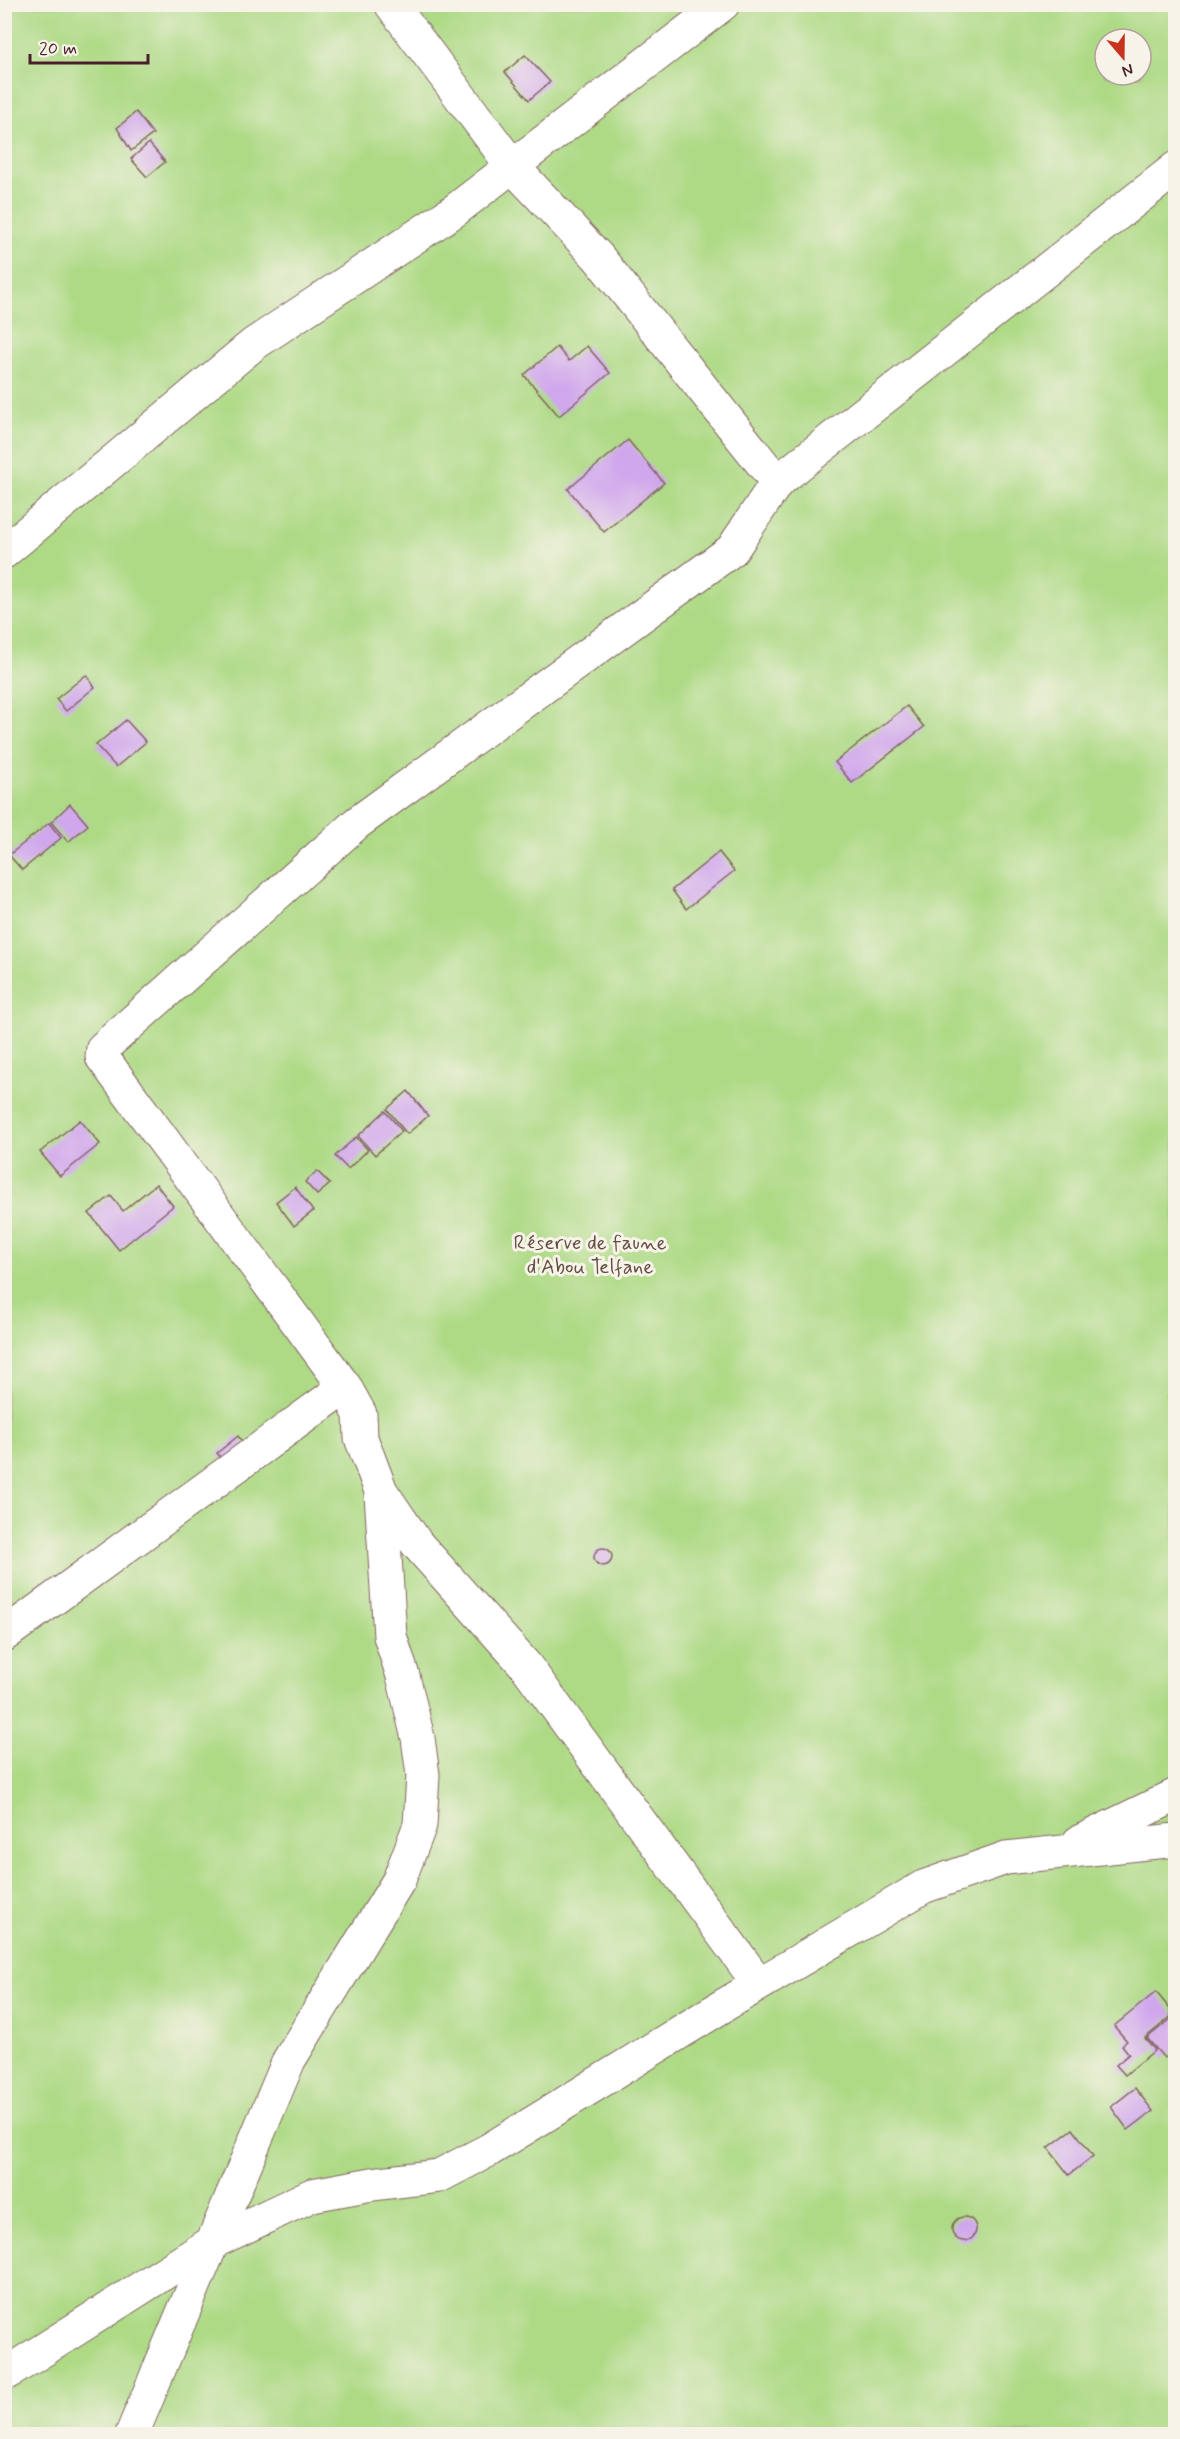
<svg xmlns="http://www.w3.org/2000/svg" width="1180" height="2439" viewBox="0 0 1180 2439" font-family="Mynerve,sans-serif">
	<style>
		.green { fill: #aeda86; stroke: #7c7c58; stroke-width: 1.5; fill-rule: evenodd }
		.building { fill: #d0a7ec }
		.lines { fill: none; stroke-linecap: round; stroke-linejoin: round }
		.minor-casing { stroke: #83635f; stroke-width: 35 }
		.minor { stroke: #fff; stroke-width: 33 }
		.labels { text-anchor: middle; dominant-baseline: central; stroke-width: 6; stroke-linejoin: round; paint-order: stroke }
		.park-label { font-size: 21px; fill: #634e42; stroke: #f7f3e8 }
	</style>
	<rect width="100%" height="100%" fill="#f7f3e8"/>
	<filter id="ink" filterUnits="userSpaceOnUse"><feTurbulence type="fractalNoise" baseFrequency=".0167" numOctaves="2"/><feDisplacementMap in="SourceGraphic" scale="12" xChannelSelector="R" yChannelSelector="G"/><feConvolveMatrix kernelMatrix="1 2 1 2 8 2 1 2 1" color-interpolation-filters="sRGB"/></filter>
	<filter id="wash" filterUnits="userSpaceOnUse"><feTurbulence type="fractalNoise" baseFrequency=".008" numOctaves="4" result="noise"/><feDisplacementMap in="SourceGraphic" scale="24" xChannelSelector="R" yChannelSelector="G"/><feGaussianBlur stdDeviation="1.35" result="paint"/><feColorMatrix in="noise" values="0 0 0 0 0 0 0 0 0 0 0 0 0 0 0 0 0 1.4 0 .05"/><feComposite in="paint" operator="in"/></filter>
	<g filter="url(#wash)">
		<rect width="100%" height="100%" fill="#ece0bf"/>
		<path class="green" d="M 5,5 L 1175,5 L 1175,2434 L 5,2434 ZM 1105,39 L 1141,39 L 1141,75 L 1105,75 Z"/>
		<g id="blocks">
			<g class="building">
				<path d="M 525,55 L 550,82 L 529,100 L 505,72 Z"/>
				<path d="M 136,112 L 153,134 L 131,151 L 117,128 Z"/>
				<path d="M 149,143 L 165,162 L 147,177 L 131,159 Z"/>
				<path d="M 587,346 L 610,373 L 559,416 L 524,375 L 557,347 L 569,361 Z"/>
				<path d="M 628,440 L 664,483 L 604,532 L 568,489 Z"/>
				<path d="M 86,675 L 95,687 L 66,711 L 56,699 Z"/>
				<path d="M 907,706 L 924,727 L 852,783 L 835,762 Z"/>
				<path d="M 126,720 L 146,742 L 116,767 L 96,745 Z"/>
				<path d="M 70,804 L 88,825 L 68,842 L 51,822 Z"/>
				<path d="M 49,823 L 61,838 L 22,870 L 9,855 Z"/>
				<path d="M 719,852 L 734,871 L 686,909 L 672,890 Z"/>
				<path d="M 408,1091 L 428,1116 L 407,1134 L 387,1109 Z"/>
				<path d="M 385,1111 L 402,1131 L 375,1155 L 358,1136 Z"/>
				<path d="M 80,1120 L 100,1144 L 60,1176 L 40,1152 Z"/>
				<path d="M 356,1137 L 368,1150 L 348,1169 L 335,1156 Z"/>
				<path d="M 317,1171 L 330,1184 L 317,1195 L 305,1182 Z"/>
				<path d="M 156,1184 L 173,1206 L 119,1250 L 89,1213 L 111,1196 L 123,1211 Z"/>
				<path d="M 295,1187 L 313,1211 L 294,1226 L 276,1202 Z"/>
				<path d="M 1176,1392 L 1176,1409 L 1168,1398 Z"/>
				<path d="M 238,1436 L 250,1452 L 229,1468 L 217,1453 Z"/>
				<circle cx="603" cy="1557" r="9"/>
				<path d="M 1156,1992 L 1174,2014 L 1145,2038 L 1155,2050 L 1125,2075 L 1116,2065 L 1129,2054 L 1122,2045 L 1127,2041 L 1114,2026 Z"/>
				<path d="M 1176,2015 L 1176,2048 L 1164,2058 L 1147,2038 Z"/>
				<path d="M 1135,2088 L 1153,2111 L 1128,2130 L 1111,2107 Z"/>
				<path d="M 1073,2129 L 1093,2156 L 1069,2175 L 1048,2148 Z"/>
				<circle cx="964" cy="2229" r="12"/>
			</g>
		</g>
	</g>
	<g filter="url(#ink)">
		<use href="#blocks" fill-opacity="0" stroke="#83635f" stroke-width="1.5"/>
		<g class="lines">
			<g class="minor-casing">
				<g id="minor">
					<path d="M 391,4 L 513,167 L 598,257 L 777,482 L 732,550 L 357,823 L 103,1048 L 102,1057 L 345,1387 L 360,1414 L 361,1438 L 381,1491 L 417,1544 L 526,1666 L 759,1984"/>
					<path d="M 777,482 L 1176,168"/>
					<path d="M 4,552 L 254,344 L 454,211 L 723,4"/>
					<path d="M 4,1635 L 345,1387"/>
					<path d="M 1079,1842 L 1176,1795"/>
					<path d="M 4,2375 L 213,2242 L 312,2195 L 372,2184 L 439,2176 L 489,2150 L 721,2007 L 923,1887 L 1006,1858 L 1176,1840"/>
					<path d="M 132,2434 L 289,2060 L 399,1880 L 420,1825 L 423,1775 L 418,1738 L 403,1676 L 390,1636 L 381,1493"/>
				</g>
			</g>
			<use href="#minor" class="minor"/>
		</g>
	</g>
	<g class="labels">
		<g class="park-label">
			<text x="590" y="1243">Réserve de faune<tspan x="590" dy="24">d'Abou Telfane</tspan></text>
		</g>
	</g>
	<rect width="1180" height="2439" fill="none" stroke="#f7f3e8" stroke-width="24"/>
	<g transform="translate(1123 57) rotate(160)"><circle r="28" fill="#f7f3e8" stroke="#b29e9c" stroke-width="1.5"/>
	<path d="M0-4.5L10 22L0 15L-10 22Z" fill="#c8321e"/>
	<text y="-9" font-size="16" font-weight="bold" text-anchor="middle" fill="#4a1f2b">N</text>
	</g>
	<path d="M30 54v9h118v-9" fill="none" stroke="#4a1f2b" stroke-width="3"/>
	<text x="39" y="54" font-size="18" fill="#4a1f2b" stroke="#f7f3e8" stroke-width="4.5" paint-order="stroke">20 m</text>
</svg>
